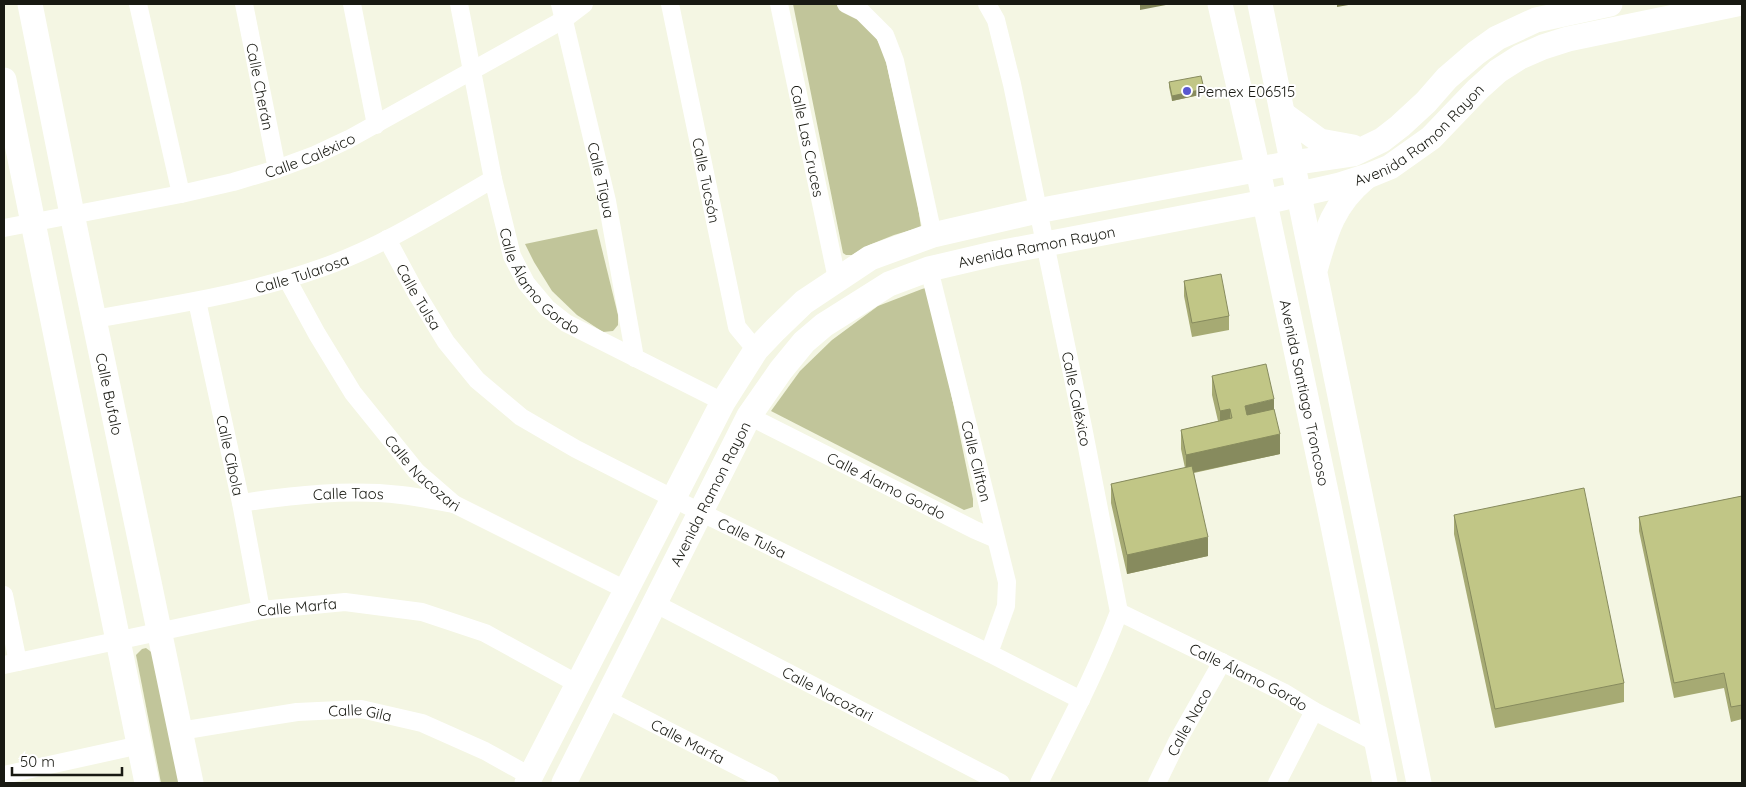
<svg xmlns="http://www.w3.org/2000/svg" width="1746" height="787" viewBox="0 0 1746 787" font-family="Quicksand,sans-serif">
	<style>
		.green { fill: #c1c59a }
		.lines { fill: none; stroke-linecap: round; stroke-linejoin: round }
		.minor { stroke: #fff; stroke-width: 18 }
		.secondary { stroke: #fff; stroke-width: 25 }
		.wall { fill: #a6aa73 }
		.shaded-wall { fill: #878b5e }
		.building { fill: #c1c686; stroke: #878b5e }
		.poi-dot { fill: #5958d0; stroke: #fff; stroke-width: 2 }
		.labels { text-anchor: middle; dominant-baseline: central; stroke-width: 4; stroke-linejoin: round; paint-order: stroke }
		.street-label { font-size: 15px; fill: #181912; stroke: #fff }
		.poi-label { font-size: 15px; fill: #181912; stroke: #fff; text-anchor: start }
	</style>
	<rect width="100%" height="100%" fill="#f4f6e3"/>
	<g class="green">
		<path d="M 793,4 L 836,4 L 856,17 L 873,32 L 884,53 L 916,194 L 921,227 L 894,235 L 869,245 L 852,255 L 846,255 L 843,253 Z"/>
		<path d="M 597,229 L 618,315 L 618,325 L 613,331 L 603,332 L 577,315 L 552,291 L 534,262 L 525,244 Z"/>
		<path d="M 929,287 L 973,499 L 973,507 L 964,510 L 771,411 L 800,371 L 832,340 L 878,306 L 922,289 Z"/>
		<path d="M 146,648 L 154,654 L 181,783 L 161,783 L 136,655 L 142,649 Z"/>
	</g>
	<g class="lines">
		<g class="minor">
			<path d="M 138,4 L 181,194"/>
			<path id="s1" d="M 244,4 L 277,169"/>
			<path d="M 352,4 L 376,125"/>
			<path id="s2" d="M 459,4 L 493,179 L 512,256 L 526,283 L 547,308 L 566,323 L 723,402"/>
			<path id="s3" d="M 560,4 L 607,201 L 635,358"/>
			<path id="s4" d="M 670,4 L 737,327 L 756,350"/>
			<path id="s5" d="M 779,4 L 837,279"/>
			<path d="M 846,4 L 862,12 L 885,35 L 895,61 L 933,235"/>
			<path id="s6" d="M 987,4 L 996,20 L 1012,84 L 1083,427 L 1119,612 C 1097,671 1067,727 1039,783"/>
			<path id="s7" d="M 4,228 L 181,194 L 233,182 L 277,169 L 315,155 L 349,139 L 563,20 L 584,4"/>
			<path id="s8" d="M 387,239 L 415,291 L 446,342 L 477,380 L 521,417 L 576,449 L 700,512 L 989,653 L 1081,700"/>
			<path id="s9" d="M 929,269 L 1007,582 L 1006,606 L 989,653"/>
			<path id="s10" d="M 287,279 L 317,334 L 353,393 L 416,471 L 454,504 L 626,590"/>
			<path id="s11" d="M 197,301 L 241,503 L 261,610"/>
			<path id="s12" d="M 95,319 C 171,305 248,294 321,268 C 382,247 438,211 493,179"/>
			<path id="s13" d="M 749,416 L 975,530 L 996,539"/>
			<path id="s14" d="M 241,503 C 293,495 348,489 401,495 C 419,497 436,501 454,504"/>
			<path d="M 4,595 L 18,662"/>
			<path id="s15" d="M 654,603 L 1001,783"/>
			<path id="s16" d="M 1119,612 L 1283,692 L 1314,711 L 1377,743"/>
			<path id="s17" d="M 4,665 L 261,610 L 345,602 L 422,612 L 485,633 L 578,684"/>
			<path id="s18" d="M 606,699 L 770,783"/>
			<path id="s19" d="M 180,731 L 297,712 L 361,709 L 422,723 L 485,751 L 530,776"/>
			<path d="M 4,775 L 140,745"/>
			<path id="s20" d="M 1157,783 L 1177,742 L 1222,662"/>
			<path d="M 1277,783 L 1314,711"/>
		</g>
		<g class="secondary">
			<path id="s21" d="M 30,4 L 72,214 L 191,783"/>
			<path id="s22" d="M 1220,4 L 1258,170 L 1329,506 L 1385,783"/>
			<path d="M 1260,4 L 1419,783"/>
			<path d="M 4,80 L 147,783"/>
			<path d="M 1283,114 L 1320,141 L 1353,147"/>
			<path d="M 1316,267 C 1326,231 1334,204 1364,179"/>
			<path d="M 527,783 L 723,402 L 756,350 L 775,330 L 804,302 L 870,258 L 933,235 L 1037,211 L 1292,163 L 1353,154 L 1382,140 L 1400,126 L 1426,102 L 1447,78 L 1476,53 L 1497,38 L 1536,20 L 1610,4"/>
			<path id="s23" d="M 564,783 L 749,416 L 781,370 L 804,342 L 824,325 L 889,284 L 929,269 L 993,254 L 1265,202 L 1340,185 L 1368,176 L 1390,167 L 1431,138 L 1478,89 L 1498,71 L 1520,57 L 1543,47 L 1568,39 L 1737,4"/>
		</g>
	</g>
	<g class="wall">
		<path d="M 1169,82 L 1204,94 L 1172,101 L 1169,87 Z"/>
		<path d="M 1184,281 L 1229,316 L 1229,330 L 1192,337 L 1184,296 Z"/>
		<path d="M 1212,376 L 1274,410 L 1280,454 L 1194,473 L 1208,556 L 1127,574 L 1111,503 L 1111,484 L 1185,468 L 1181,449 L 1181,430 L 1218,421 L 1212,395 Z"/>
		<path d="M 1742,496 L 1742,719 L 1731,722 L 1724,688 L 1674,698 L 1639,531 L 1639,517 Z"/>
		<path d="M 1454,515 L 1624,683 L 1624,702 L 1495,728 L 1454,534 Z"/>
	</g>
	<g class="shaded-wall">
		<path d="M 1147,4 L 1171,4 L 1140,10 L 1140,5 Z"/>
		<path d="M 1337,4 L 1354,4 L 1337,7 Z"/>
		<path d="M 1204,89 L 1204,94 L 1172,101 L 1172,96 Z"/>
		<path d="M 1274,399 L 1274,419 L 1245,425 L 1245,406 Z"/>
		<path d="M 1230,409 L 1230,428 L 1220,431 L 1220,411 Z"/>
		<path d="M 1280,434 L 1280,454 L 1186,474 L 1186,455 Z"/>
		<path d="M 1208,537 L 1208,556 L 1127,574 L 1127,555 Z"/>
	</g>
	<g class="building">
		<path d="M 1201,76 L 1204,89 L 1172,96 L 1169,82 Z"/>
		<path d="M 1221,274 L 1229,316 L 1192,323 L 1184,281 Z"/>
		<path d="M 1266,364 L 1274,399 L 1245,406 L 1247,415 L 1274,409 L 1280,434 L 1186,455 L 1181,430 L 1232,418 L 1230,409 L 1220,411 L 1212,376 Z"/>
		<path d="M 1192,466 L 1208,537 L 1127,555 L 1111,484 Z"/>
		<path d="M 1584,488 L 1624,683 L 1495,709 L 1454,515 Z"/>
		<path d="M 1742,496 L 1742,705 L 1731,707 L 1724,673 L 1674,683 L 1639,517 Z"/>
	</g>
	<circle class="poi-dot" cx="1187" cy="91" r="5"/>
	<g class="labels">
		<g class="street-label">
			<text stroke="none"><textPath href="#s1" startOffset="84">Calle Cherán</textPath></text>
			<text stroke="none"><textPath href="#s23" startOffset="1164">Avenida Ramon Rayon</textPath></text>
			<text stroke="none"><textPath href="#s5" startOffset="140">Calle Las Cruces</textPath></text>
			<text stroke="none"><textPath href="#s7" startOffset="315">Calle Caléxico</textPath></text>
			<text stroke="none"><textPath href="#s3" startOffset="181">Calle Tigua</textPath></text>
			<text stroke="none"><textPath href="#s4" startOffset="180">Calle Tucsón</textPath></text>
			<text stroke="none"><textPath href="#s23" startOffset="759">Avenida Ramon Rayon</textPath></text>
			<text stroke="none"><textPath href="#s12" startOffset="212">Calle Tularosa</textPath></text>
			<text stroke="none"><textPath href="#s2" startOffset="294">Calle Álamo Gordo</textPath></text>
			<text stroke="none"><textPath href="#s8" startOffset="66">Calle Tulsa</textPath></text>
			<text stroke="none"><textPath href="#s21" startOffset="398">Calle Bufalo</textPath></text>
			<text stroke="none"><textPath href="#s22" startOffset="398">Avenida Santiago Troncoso</textPath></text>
			<text stroke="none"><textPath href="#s6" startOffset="406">Calle Caléxico</textPath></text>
			<text stroke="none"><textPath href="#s11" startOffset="158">Calle Cíbola</textPath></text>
			<text stroke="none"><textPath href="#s9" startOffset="198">Calle Clifton</textPath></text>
			<text stroke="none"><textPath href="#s10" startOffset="238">Calle Nacozari</textPath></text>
			<text stroke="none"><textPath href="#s13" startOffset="154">Calle Álamo Gordo</textPath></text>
			<text stroke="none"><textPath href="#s14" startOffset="108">Calle Taos</textPath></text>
			<text stroke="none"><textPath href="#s23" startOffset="324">Avenida Ramon Rayon</textPath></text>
			<text stroke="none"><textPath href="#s8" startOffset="486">Calle Tulsa</textPath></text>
			<text stroke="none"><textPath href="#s17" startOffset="299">Calle Marfa</textPath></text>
			<text stroke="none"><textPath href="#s16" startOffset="145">Calle Álamo Gordo</textPath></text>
			<text stroke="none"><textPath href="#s15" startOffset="196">Calle Nacozari</textPath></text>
			<text stroke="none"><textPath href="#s19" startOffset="182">Calle Gila</textPath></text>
			<text stroke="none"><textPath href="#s20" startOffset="69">Calle Naco</textPath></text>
			<text stroke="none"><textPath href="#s18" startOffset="92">Calle Marfa</textPath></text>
		</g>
		<g class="poi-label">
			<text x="1197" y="91">Pemex E06515</text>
		</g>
	</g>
	<rect width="1746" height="787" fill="none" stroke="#181912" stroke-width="10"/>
	<path d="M12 767v8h110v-8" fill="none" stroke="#181912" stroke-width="2.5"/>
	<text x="20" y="767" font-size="15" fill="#181912" stroke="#ffffff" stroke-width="4" paint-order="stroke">50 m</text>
</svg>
